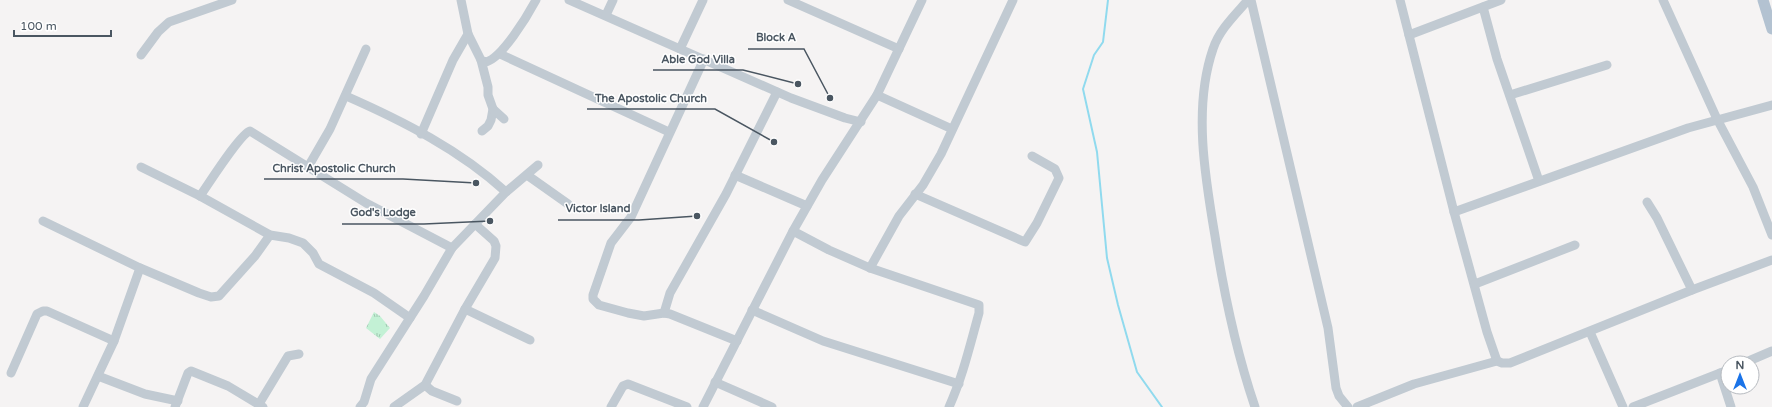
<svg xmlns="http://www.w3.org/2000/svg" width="1772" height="407" viewBox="0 0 1772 407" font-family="'Varela Round',sans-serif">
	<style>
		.grass { fill: url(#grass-tufts) }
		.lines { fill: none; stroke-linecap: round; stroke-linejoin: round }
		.stream { stroke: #90daee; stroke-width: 2 }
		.minor { stroke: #c1cad2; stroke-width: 9 }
		.major { stroke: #b3c2d1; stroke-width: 11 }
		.leader { fill: none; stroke: #4a5661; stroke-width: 1.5 }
		.callout-dot { fill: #4a5661; stroke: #fff; stroke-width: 1.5 }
		.callout-label { font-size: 11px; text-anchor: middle; font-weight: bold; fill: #4a5661; stroke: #fff; stroke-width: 3; stroke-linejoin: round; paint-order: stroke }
	</style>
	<defs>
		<pattern id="grass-tufts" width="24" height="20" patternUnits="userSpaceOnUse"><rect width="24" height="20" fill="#c3f1d5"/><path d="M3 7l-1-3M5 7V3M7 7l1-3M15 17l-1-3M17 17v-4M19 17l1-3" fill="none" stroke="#a0c6b0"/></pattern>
	</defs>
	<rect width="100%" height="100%" fill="#f5f3f3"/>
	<path class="grass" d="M 374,312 L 380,316 L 390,328 L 380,339 L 366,328 Z"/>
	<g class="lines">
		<path class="stream" d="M 1108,0 L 1103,42 L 1094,55 L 1083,89 L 1097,152 L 1107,258 L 1118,305 L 1137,372 L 1162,407"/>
		<g class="minor">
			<path d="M 569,0 L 791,98 L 845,118 L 861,122"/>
			<path d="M 788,0 L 899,49"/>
			<path d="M 1248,0 C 1235,15 1219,30 1213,49 C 1193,107 1205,177 1215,236 C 1224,294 1236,351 1255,407"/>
			<path d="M 1251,0 L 1328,328 L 1336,388 L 1339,396 L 1348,407"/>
			<path d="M 1400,0 L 1454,212 L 1487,332 L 1497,361"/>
			<path d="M 1663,0 L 1717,119 L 1753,187 L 1772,235"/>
			<path d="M 1483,7 L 1497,59 L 1539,181"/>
			<path d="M 606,15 L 613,0"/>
			<path d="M 468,34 L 481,60 L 485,62 C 501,60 528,15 536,0"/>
			<path d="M 1409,35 L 1501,0"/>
			<path d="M 680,49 L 703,0"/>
			<path d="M 500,54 L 669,132"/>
			<path d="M 141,55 L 158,32 L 169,22 L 232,0"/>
			<path d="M 704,59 L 631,217 L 611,243 L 593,295 L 593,299 L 599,305 L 628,313 L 644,316 L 664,313 L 670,314 L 737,341"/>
			<path d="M 481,60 L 488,87 L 488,95 L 493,109 L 491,120 L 488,126 L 482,131"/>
			<path d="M 877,95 L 952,129"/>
			<path d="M 1510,95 L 1607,65"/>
			<path d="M 346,96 C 403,121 460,150 506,192"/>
			<path d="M 493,109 L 504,119"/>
			<path d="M 421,134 L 453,60 L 468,34 L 461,0"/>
			<path d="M 141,167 L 200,196 L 270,235 L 289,238 L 303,243 L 313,253 L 319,264 L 374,293 L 410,318"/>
			<path d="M 308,167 L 330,129 L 366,49"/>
			<path d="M 527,175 L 568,204"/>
			<path d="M 735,175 L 807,206"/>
			<path d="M 915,194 L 1025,242 L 1037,223 L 1059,178 L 1055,169 L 1032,156"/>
			<path d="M 200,196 C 208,185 240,134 250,131 L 366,203 L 452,248"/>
			<path d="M 1647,202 L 1657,218 L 1692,290"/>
			<path d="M 1454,212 L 1688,128 L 1772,105"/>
			<path d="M 43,221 L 140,268 L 199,293 L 211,297 L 219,296 L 255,256 L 270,235"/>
			<path d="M 793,231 L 829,250 L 870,268 L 979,305 L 979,313 C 970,345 963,376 949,407"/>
			<path d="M 870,268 L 899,216 L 923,185 L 941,154 L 1013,0"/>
			<path d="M 1475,284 L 1575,245"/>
			<path d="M 465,309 L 530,340"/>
			<path d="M 752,310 L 823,341 L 959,384"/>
			<path d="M 664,313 L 670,293 L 726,194 L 777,92"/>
			<path d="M 1590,332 L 1623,407"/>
			<path d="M 1744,363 L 1772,351"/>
			<path d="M 11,373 L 37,314 L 43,311 L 47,311 L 114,341"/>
			<path d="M 1720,373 L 1731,407"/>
			<path d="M 98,376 L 145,394 L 178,401"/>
			<path d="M 715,382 L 772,407"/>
			<path d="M 425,385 L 432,391 L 457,401"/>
			<path d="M 259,404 L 288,356 L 299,354"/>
			<path d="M 83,407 L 114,341 L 140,268"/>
			<path d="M 175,407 L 188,373 L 191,371 L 228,386 L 263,407"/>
			<path d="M 360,407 L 364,402 L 371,379 L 424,296 L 452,248 L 506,192 L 538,165"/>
			<path d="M 394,407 L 425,385 L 465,309 L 495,258 L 496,246 L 494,241 L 475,224"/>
			<path d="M 611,407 L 623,386 L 628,384 L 687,407"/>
			<path d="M 703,407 L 793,231 L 822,180 L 877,95 L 922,0"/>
			<path d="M 1357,407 L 1414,384 L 1497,361 L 1502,363 L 1510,363 L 1692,290 L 1772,260"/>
			<path d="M 1633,407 L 1728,370"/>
		</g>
		<path class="major" d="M 1763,0 L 1772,29"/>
	</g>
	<path class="leader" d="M830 98L804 49H748M798 84L743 70H653M774 142L715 109H587M476 183L403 179H264M697 216L639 220H558M490 221L424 224H342"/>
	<g class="callout-dot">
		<circle cx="830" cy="98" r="4"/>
		<circle cx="798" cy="84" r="4"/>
		<circle cx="774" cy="142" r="4"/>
		<circle cx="476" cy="183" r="4"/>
		<circle cx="697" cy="216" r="4"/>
		<circle cx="490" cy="221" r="4"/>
	</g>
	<g class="callout-label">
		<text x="776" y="41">Block A</text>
		<text x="698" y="63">Able God Villa</text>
		<text x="651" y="102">The Apostolic Church</text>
		<text x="334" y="172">Christ Apostolic Church</text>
		<text x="598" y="212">Victor Island</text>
		<text x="383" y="216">God's Lodge</text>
	</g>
	<g transform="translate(1740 375)"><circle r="19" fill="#ffffff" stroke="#b7bbc0"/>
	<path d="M0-3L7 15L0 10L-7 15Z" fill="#1a73e8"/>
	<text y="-6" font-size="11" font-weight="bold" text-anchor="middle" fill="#4a5661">N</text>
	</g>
	<path d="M14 30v6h97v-6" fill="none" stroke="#4a5661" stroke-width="2"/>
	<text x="20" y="30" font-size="12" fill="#4a5661" stroke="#ffffff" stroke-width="3" paint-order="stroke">100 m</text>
</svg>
